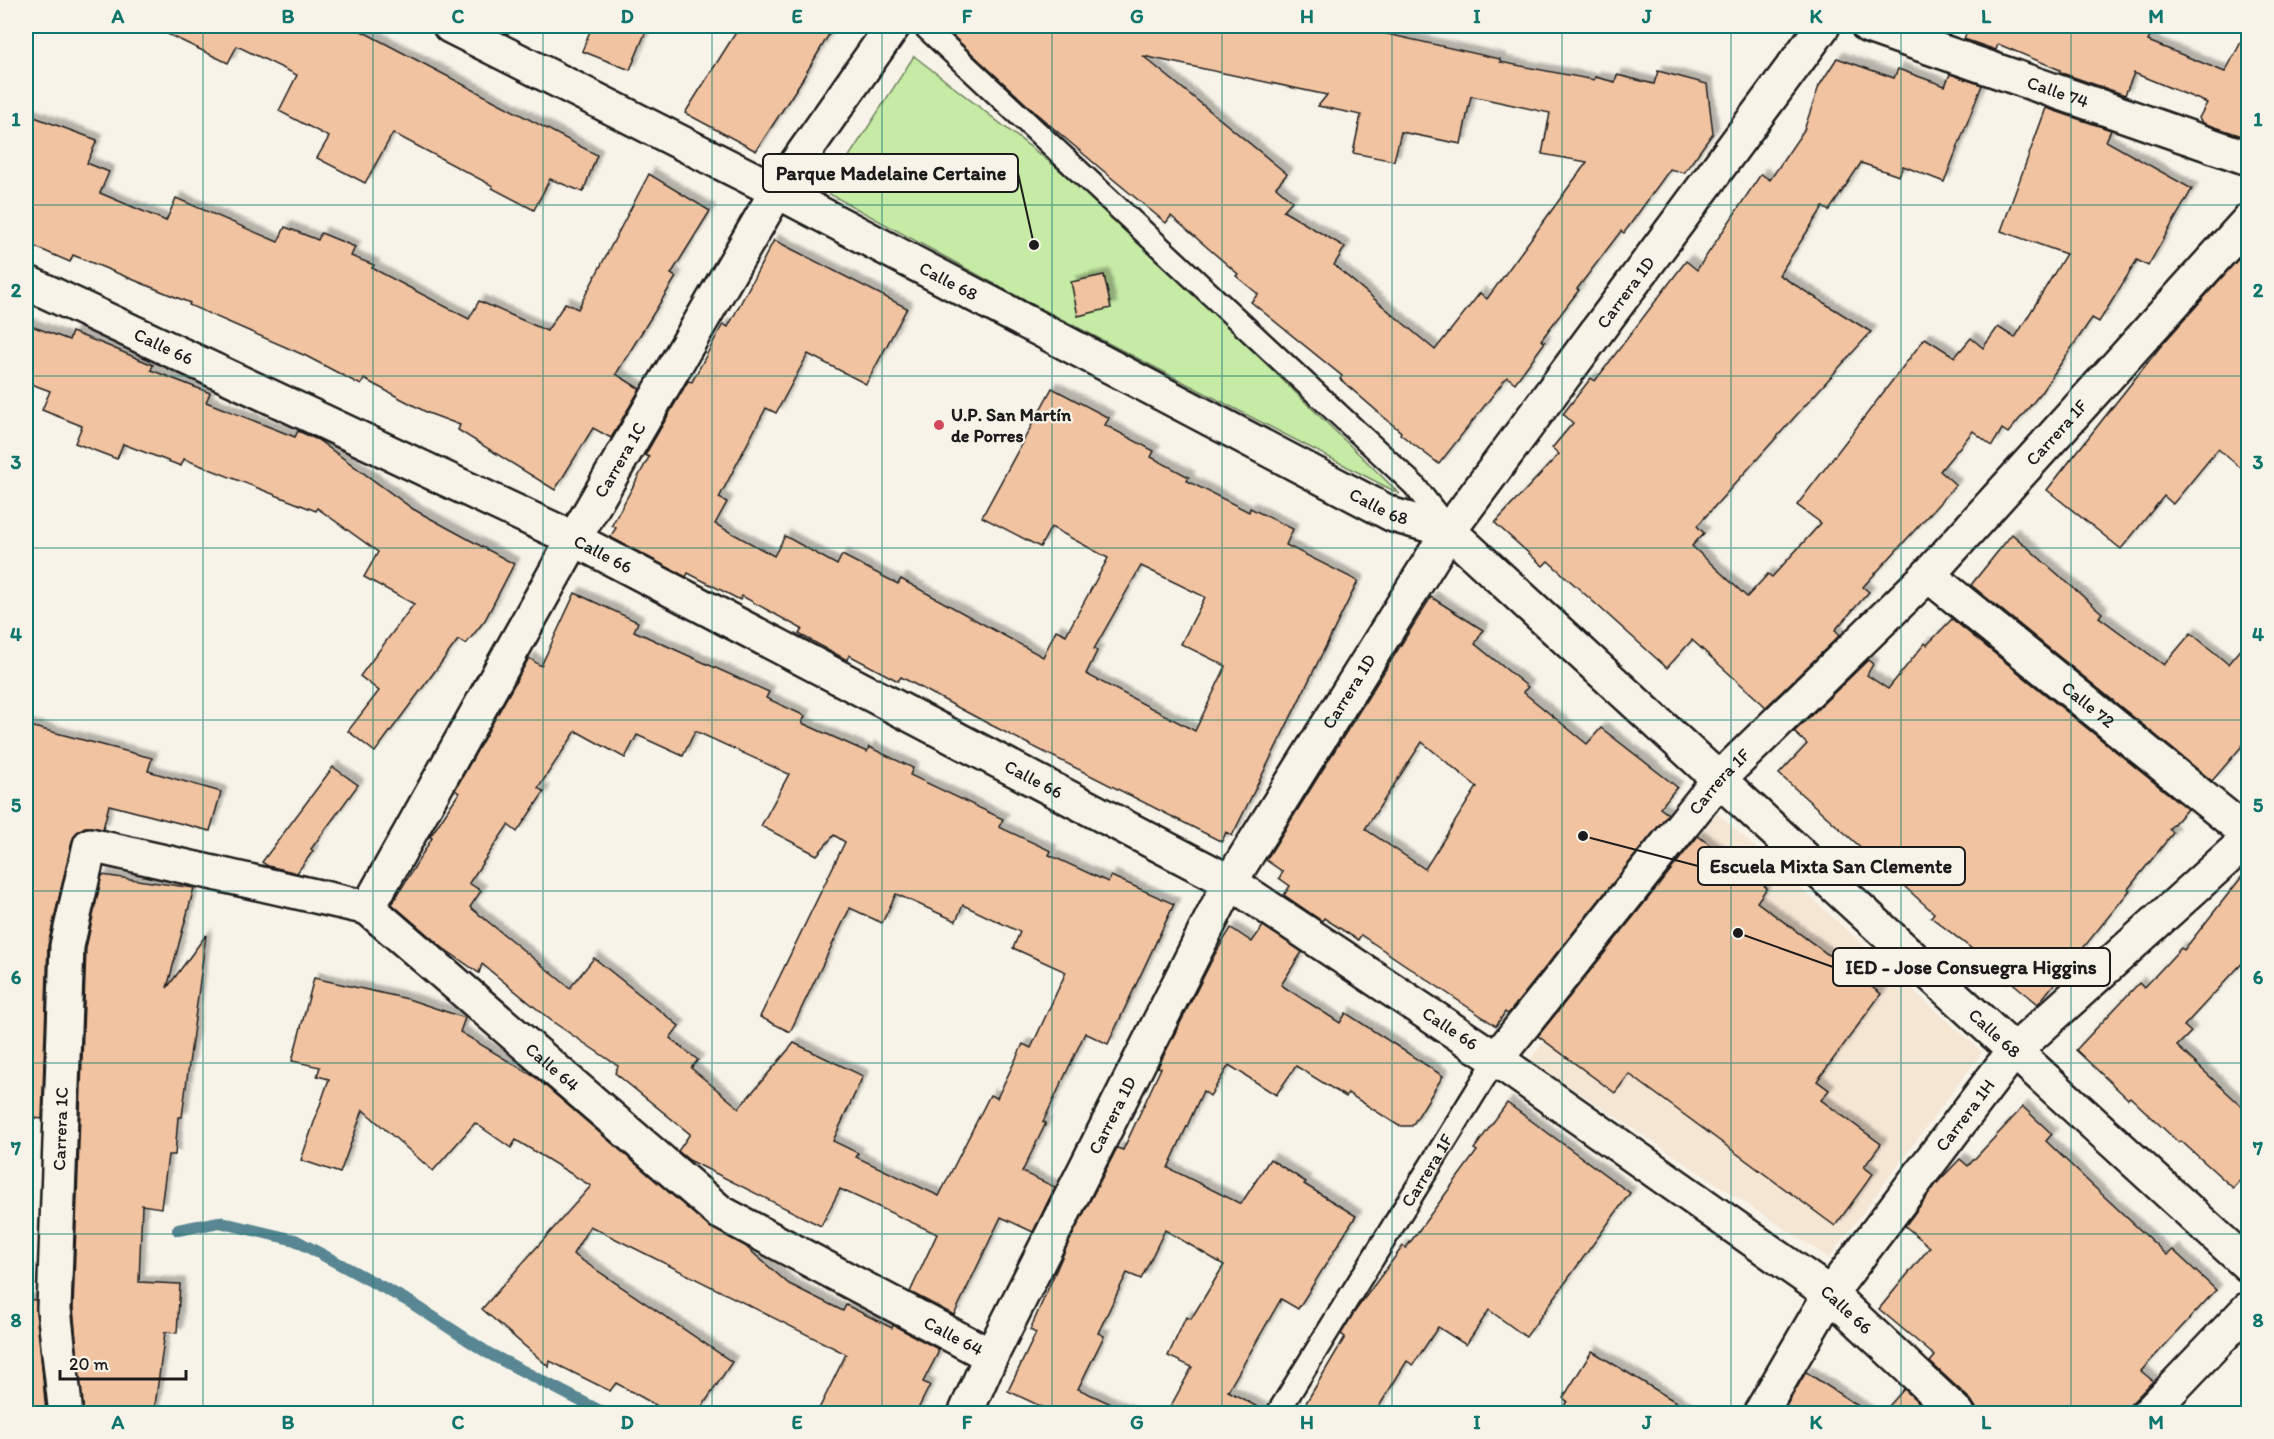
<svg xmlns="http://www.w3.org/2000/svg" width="2274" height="1439" viewBox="0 0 2274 1439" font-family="Itim,sans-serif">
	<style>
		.built { fill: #f5e5d3 }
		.green { fill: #c6eba5; stroke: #718460; stroke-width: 1.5 }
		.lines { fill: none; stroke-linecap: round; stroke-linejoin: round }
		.stream { stroke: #598692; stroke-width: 12 }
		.building { fill: #f1c3a1; stroke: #1c1c1c; stroke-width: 1.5; fill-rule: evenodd; filter: url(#shadow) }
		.lane-casing { stroke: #1c1c1c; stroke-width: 26 }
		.street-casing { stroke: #1c1c1c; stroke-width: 38 }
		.secondary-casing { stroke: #1c1c1c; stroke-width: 38 }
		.lane { stroke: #f7f3e8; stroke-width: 21 }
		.street { stroke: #f7f3e8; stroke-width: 33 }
		.secondary { stroke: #f7f3e8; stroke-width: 33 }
		.grid { fill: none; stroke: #0f766e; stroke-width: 1.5; stroke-opacity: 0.55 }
		.poi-dot { fill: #d1495b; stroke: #f7f3e8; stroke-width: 2 }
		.labels { text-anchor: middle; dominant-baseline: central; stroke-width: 4.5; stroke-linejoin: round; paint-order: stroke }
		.street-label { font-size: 18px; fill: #1c1c1c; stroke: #f7f3e8 }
		.poi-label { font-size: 18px; font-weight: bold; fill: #1c1c1c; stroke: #f7f3e8; text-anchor: start }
		.leader { fill: none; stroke: #1c1c1c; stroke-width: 2 }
		.callout-dot { fill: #1c1c1c; stroke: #f7f3e8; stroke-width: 2 }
		.callout { fill: #f7f3e8; stroke: #1c1c1c; stroke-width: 2 }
		.callout-label { font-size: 20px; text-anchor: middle; font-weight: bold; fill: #1c1c1c }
		.neatline { fill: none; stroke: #0f766e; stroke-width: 2 }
		.grid-label { font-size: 20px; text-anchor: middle; font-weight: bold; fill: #0f766e }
	</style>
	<defs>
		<filter id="shadow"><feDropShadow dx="5.5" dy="-5.5" stdDeviation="1.5" flood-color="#0004"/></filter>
	</defs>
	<rect width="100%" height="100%" fill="#f7f3e8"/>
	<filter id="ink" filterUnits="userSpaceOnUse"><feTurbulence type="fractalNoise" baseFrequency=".0167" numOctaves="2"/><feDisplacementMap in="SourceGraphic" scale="12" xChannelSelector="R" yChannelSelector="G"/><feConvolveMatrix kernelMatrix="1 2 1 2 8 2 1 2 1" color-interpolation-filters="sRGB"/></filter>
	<g filter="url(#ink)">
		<path class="built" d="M 1717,813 L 1982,1052 L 1829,1258 L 1530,1060 Z"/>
		<path class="green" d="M 914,56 L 1092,195 L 1400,494 L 1015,295 L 826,192 Z"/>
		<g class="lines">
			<path class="stream" d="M 178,1230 L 219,1222 L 295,1240 L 410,1302 L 488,1353 L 606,1414"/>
		</g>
		<g class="building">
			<path d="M 151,26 L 352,26 L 597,155 L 583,192 L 550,179 L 534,210 L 492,188 L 493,186 L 393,133 L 365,183 L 317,158 L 329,137 L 279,111 L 297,75 L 237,46 L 228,63 Z"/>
			<path d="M 592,26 L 648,26 L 630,70 L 582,51 Z"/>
			<path d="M 740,26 L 834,26 L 802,80 L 756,151 L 685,113 Z"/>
			<path d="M 942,26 L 1370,26 L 1369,30 L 1500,59 L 1500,62 L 1594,80 L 1595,77 L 1615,82 L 1617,75 L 1654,84 L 1658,71 L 1707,84 L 1713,133 L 1684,173 L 1670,169 L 1624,233 L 1621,231 L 1577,289 L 1579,290 L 1541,340 L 1545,342 L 1515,383 L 1507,377 L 1439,464 L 1400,434 L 1401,432 L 1340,379 L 1342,376 L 1251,302 L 1258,294 L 1236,276 L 1238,274 L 1171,216 L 1166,223 L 1114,180 L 1038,115 ZM 1143,56 L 1327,95 L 1318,106 L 1361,115 L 1353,153 L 1394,161 L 1401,132 L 1461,144 L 1471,96 L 1550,113 L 1542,154 L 1587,162 L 1487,299 L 1480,293 L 1435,350 L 1334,265 L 1345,247 L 1283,211 L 1292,201 L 1276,187 L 1287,174 Z"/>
			<path d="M 1955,26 L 2154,26 L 2148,41 L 2225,72 L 2248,29 L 2248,138 L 2203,123 L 2199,118 L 2207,103 L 2134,73 L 2125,95 L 2059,72 L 2060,70 L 1998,44 L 1996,50 L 1964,39 L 1967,31 Z"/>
			<path d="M 1837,58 L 1894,78 L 1898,69 L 1945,86 L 1950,74 L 1982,85 L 1944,182 L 1903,166 L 1899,176 L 1861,163 L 1829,211 L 1823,207 L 1779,275 L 1871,332 L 1697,526 L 1704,533 L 1692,546 L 1747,597 L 1768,574 L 1772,577 L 1821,523 L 1797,505 L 1925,338 L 1955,357 L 1971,338 L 1983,348 L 1998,327 L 2015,338 L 2066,254 L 2001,231 L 2046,108 L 2111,130 L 2106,141 L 2192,189 L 2148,266 L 2137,260 L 2099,322 L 2092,318 L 2040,394 L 2008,433 L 2002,429 L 1992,446 L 1973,431 L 1940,471 L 1956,485 L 1863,587 L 1869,592 L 1835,630 L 1840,635 L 1766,707 L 1692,640 L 1667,668 L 1548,561 L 1543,566 L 1495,523 L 1559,454 L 1552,448 L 1573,423 L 1563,414 L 1591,378 L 1595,381 L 1686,261 L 1697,270 L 1761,174 L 1770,180 L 1804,130 L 1819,86 Z"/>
			<path d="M 26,114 L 97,140 L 87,163 L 109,172 L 100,193 L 166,221 L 176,198 L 278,242 L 285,227 L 318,240 L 321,233 L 355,247 L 351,256 L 374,265 L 372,268 L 469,319 L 479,301 L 547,331 L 565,303 L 578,309 L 649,174 L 710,211 L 671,274 L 676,277 L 616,374 L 640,389 L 611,438 L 593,428 L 555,490 L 458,430 L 460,425 L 428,413 L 364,379 L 361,385 L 306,356 L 189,305 L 190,303 L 73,255 L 70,262 L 26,243 Z"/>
			<path d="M 774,240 L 907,308 L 866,384 L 808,354 L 776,413 L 766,408 L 719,498 L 727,502 L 715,524 L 774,556 L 785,536 L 837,565 L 842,555 L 898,584 L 901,579 L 1043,657 L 1056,630 L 1066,635 L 1108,558 L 1051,527 L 1040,547 L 982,517 L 1052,388 L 1109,418 L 1105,425 L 1154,451 L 1151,457 L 1189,477 L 1187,481 L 1249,512 L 1250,508 L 1293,529 L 1286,545 L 1358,581 L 1232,836 L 1226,832 L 1222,842 L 987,723 L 901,677 L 898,681 L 849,655 L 847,660 L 799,634 L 802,629 L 742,596 L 740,600 L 688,573 L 686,577 L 610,537 L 616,528 L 612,525 L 649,457 L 645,455 L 688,381 L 692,382 L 723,324 L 728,327 ZM 1141,566 L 1205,597 L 1181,644 L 1226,666 L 1195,731 L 1086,674 L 1097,651 L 1094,649 Z"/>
			<path d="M 2248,248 L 2248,474 L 2218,449 L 2173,504 L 2164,496 L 2121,549 L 2047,490 L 2160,347 Z"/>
			<path d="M 1104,275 L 1111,308 L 1078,316 L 1071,282 Z"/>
			<path d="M 26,324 L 69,340 L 72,332 L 106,345 L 153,365 L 151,370 L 210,393 L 206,402 L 295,437 L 298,431 L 318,440 L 413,509 L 514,564 L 485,620 L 466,644 L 458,640 L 375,752 L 348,731 L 379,691 L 360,676 L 414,604 L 364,577 L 378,552 L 317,508 L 316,511 L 184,459 L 181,466 L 123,444 L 117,459 L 75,443 L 82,426 L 42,410 L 50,391 L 26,382 Z"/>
			<path d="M 2012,534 L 2102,613 L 2099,617 L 2164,665 L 2191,633 L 2228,664 L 2248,640 L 2248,739 L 2212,781 L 1971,585 Z"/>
			<path d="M 575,593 L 638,622 L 634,631 L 769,692 L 766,698 L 805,716 L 802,723 L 867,752 L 869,747 L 913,768 L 910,775 L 1003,819 L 999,827 L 1051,851 L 1049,855 L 1108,882 L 1111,876 L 1174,904 L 1108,1044 L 1085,1033 L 1043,1122 L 1046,1123 L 1022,1172 L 1055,1187 L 1033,1232 L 1001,1217 L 954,1315 L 910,1292 L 937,1234 L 840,1189 L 821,1226 L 689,1160 L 678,1151 L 690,1134 L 615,1073 L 618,1066 L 553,1022 L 482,964 L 479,973 L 443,948 L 392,904 L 432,838 L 430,837 L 459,793 L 455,790 L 529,658 L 541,666 ZM 576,731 L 625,758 L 637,735 L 683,756 L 695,731 L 789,774 L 761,826 L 817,855 L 834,835 L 845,842 L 760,1017 L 790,1032 L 850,908 L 882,923 L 896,894 L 956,921 L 963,905 L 1020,932 L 1013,948 L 1066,972 L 1031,1048 L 1023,1044 L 997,1098 L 990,1095 L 939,1196 L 856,1157 L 858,1153 L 833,1141 L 863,1076 L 794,1043 L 739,1108 L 691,1068 L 698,1060 L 670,1038 L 679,1026 L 594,958 L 570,988 L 470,907 L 481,891 L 469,883 L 508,825 L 517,832 L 544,792 L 538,788 Z"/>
			<path d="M 1431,597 L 1483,630 L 1475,644 L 1528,687 L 1523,692 L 1587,744 L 1601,728 L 1677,787 L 1660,808 L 1668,814 L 1508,1014 L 1505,1012 L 1496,1026 L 1361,935 L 1358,940 L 1324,918 L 1322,921 L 1284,895 L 1290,886 L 1279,878 L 1283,872 L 1266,860 ZM 1422,742 L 1477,787 L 1425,869 L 1365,829 Z"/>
			<path d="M 1952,619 L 2187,809 L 2169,829 L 2173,833 L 2128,889 L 2130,890 L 2038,1004 L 2009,980 L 2006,984 L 1974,958 L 1977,953 L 1931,917 L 1934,913 L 1779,774 L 1807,744 L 1794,732 L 1868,660 L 1873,664 L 1867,675 L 1888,689 L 1925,643 L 1927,645 Z"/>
			<path d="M 26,725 L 152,758 L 148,771 L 221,792 L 210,831 L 109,805 L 103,829 L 85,827 L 76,833 L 72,841 L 48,945 L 42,1119 L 26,1117 Z"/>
			<path d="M 333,767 L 358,785 L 311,849 L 313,851 L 297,873 L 268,866 L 262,862 Z"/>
			<path d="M 1698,836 L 1767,888 L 1757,902 L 1881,994 L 1817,1081 L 1829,1090 L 1821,1100 L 1881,1144 L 1864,1167 L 1873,1174 L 1835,1226 L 1629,1074 L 1615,1093 L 1538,1036 Z"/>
			<path d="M 2248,869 L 2248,957 L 2184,1026 L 2191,1032 L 2177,1046 L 2248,1112 L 2248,1171 L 2233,1188 L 2181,1141 L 2179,1143 L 2130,1097 L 2128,1099 L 2076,1050 L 2139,983 L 2144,988 L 2181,948 L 2184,950 Z"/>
			<path d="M 102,875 L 194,888 L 167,988 L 206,935 L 182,1117 L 178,1117 L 175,1155 L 168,1155 L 161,1208 L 142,1205 L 139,1282 L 180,1284 L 177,1333 L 165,1332 L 154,1413 L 83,1413 L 73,1308 L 86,948 Z"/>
			<path d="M 1263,926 L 1302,952 L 1281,985 L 1340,1023 L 1346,1013 L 1443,1076 L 1412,1126 L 1399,1126 L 1348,1093 L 1346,1097 L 1296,1066 L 1276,1095 L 1229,1065 L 1210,1096 L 1203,1091 L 1168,1168 L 1241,1204 L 1270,1159 L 1306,1182 L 1304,1184 L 1356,1216 L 1298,1309 L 1281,1299 L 1228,1391 L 1265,1411 L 1264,1413 L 1167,1413 L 1192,1367 L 1168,1356 L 1186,1317 L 1191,1319 L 1224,1265 L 1165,1230 L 1141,1279 L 1127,1273 L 1098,1333 L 1104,1336 L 1078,1389 L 1131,1413 L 1055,1413 L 1008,1391 L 1036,1333 L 1030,1330 L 1066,1248 L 1117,1148 L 1123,1150 L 1161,1068 L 1158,1067 L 1215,954 L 1231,928 L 1252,942 Z"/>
			<path d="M 314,978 L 408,999 L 465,1018 L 460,1032 L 535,1077 L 708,1226 L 745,1246 L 789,1284 L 843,1311 L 846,1305 L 892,1328 L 893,1325 L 938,1349 L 938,1353 L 923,1382 L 930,1385 L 916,1413 L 817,1413 L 846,1354 L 590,1226 L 573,1254 L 732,1362 L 698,1413 L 670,1413 L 616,1383 L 610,1391 L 550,1361 L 549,1367 L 482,1309 L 591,1186 L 516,1140 L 511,1148 L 475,1123 L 433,1171 L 363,1110 L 340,1173 L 301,1160 L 329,1079 L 317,1076 L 320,1067 L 292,1061 Z"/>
			<path d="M 1507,1103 L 1630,1193 L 1526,1337 L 1489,1310 L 1466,1345 L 1438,1327 L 1413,1365 L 1407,1361 L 1375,1413 L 1300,1413 L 1345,1337 L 1341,1334 L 1353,1314 L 1403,1246 L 1406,1248 L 1477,1151 L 1474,1149 Z"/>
			<path d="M 2023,1107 L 2052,1134 L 2046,1141 L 2093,1186 L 2167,1255 L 2173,1250 L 2216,1290 L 2141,1371 L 2153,1381 L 2122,1413 L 1976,1413 L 1976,1408 L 1971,1400 L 1930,1362 L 1935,1356 L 1879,1309 L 1930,1247 L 1905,1226 L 1937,1183 L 1960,1159 L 1968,1166 Z"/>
			<path d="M 26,1299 L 36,1300 L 46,1413 L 26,1413 Z"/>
			<path d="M 1592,1351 L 1694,1413 L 1560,1413 L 1567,1401 L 1563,1398 Z"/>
			<path d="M 1806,1372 L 1869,1413 L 1782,1413 Z"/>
			<path d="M 1904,1389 L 1930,1413 L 1883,1413 Z"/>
		</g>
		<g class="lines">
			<g class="lane-casing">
				<g id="lane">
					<path d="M 924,26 L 1414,485 L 1449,530"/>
					<path id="s1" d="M 1277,1414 L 1496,1059"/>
				</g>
			</g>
			<g class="street-casing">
				<g id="street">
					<path id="s2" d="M 450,26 L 777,191 L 1393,515 L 1449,531 C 1717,775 1980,1022 2248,1265"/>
					<path id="s3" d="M 1868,26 L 2248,158"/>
					<path id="s4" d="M 1928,575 L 2248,834"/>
					<path id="s5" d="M 368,908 L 574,539 L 777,191 L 893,26"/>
					<path id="s6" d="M 1496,1059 L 1720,778 L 1928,575 L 2248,221"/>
					<path id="s7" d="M 64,1414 L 65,1406 L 54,1309 L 67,946 L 90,845 L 368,908 L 720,1212 L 991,1356"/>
					<path id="s8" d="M 965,1414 L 991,1356 L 1230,882 L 1449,531 L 1823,26"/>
					<path id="s9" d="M 1760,1414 L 1830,1294 L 2013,1052 L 2248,839"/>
				</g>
			</g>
			<g class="secondary-casing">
				<g id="secondary">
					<path id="s10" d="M 26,282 L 574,539 L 1230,882 L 1496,1059 L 1830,1294 L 1958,1414"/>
					<path d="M 2148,1414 L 2248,1309"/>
				</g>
			</g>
			<use href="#lane" class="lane"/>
			<use href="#street" class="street"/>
			<use href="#secondary" class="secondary"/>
		</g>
	</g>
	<path class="grid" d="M 203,26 L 203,1414M 373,26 L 373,1414M 543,26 L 543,1414M 712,26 L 712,1414M 882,26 L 882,1414M 1052,26 L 1052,1414M 1222,26 L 1222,1414M 1392,26 L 1392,1414M 1562,26 L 1562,1414M 1731,26 L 1731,1414M 1901,26 L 1901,1414M 2071,26 L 2071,1414M 26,205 L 2248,205M 26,376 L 2248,376M 26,548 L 2248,548M 26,720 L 2248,720M 26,891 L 2248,891M 26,1063 L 2248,1063M 26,1234 L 2248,1234"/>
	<circle class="poi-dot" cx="939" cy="425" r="6"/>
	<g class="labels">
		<g class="street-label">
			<text stroke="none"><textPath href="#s3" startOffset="201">Calle 74</textPath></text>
			<text stroke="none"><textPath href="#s2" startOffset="560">Calle 68</textPath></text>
			<text stroke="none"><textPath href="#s8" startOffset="1305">Carrera 1D</textPath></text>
			<text stroke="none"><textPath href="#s10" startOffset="152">Calle 66</textPath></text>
			<text stroke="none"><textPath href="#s6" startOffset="842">Carrera 1F</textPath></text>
			<text stroke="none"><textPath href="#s5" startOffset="514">Carrera 1C</textPath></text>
			<text stroke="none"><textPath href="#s2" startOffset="1046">Calle 68</textPath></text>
			<text stroke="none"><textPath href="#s10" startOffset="638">Calle 66</textPath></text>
			<text stroke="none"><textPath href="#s8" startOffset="819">Carrera 1D</textPath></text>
			<text stroke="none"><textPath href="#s4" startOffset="206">Calle 72</textPath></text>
			<text stroke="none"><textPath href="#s10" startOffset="1124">Calle 66</textPath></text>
			<text stroke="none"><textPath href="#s6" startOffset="356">Carrera 1F</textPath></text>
			<text stroke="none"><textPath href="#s10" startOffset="1610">Calle 66</textPath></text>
			<text stroke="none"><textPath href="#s2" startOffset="1862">Calle 68</textPath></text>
			<text stroke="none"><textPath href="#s7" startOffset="1101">Calle 64</textPath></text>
			<text stroke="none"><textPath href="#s8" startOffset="333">Carrera 1D</textPath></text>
			<text stroke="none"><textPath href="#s9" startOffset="363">Carrera 1H</textPath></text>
			<text stroke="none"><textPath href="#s7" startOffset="286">Carrera 1C</textPath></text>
			<text stroke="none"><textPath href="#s1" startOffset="286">Carrera 1F</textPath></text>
			<text stroke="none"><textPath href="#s10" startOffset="2096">Calle 66</textPath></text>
			<text stroke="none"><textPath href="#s7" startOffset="1587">Calle 64</textPath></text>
		</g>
		<g class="poi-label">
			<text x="951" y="415">U.P. San Martín<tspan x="951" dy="21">de Porres</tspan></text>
		</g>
	</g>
	<path class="leader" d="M1034 245L1018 173M1583 836L1698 866M1738 933L1833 967"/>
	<g class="callout-dot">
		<circle cx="1034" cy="245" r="6"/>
		<circle cx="1583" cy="836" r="6"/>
		<circle cx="1738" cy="933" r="6"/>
	</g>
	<g class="callout">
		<rect x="763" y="154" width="255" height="38" rx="6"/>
		<rect x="1698" y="847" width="267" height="38" rx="6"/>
		<rect x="1833" y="948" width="277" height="38" rx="6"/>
	</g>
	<g class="callout-label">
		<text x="891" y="180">Parque Madelaine Certaine</text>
		<text x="1831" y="873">Escuela Mixta San Clemente</text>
		<text x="1971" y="974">IED - Jose Consuegra Higgins</text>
	</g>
	<rect width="2274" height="1439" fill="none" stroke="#f7f3e8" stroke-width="66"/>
	<path d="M60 1370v9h126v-9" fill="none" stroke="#1c1c1c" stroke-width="3"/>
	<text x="69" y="1370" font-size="18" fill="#1c1c1c" stroke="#f7f3e8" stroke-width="4.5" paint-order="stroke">20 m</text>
	<rect x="33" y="33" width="2208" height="1373" class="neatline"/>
	<g class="grid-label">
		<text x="118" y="23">A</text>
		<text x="288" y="23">B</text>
		<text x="458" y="23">C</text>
		<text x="627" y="23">D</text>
		<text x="797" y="23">E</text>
		<text x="967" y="23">F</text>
		<text x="1137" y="23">G</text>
		<text x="1307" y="23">H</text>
		<text x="1477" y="23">I</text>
		<text x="1647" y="23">J</text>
		<text x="1816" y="23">K</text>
		<text x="1986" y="23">L</text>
		<text x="2156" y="23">M</text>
		<text x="16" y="126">1</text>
		<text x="2258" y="126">1</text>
		<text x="16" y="297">2</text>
		<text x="2258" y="297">2</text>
		<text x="16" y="469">3</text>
		<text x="2258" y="469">3</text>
		<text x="16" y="641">4</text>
		<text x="2258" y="641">4</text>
		<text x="16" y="812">5</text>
		<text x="2258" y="812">5</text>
		<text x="16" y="984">6</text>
		<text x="2258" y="984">6</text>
		<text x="16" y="1155">7</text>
		<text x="2258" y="1155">7</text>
		<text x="16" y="1327">8</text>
		<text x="2258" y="1327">8</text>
		<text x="118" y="1429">A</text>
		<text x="288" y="1429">B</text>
		<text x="458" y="1429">C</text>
		<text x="627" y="1429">D</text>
		<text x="797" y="1429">E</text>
		<text x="967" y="1429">F</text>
		<text x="1137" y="1429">G</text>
		<text x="1307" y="1429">H</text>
		<text x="1477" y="1429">I</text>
		<text x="1647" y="1429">J</text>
		<text x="1816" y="1429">K</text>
		<text x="1986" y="1429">L</text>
		<text x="2156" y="1429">M</text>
	</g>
</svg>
